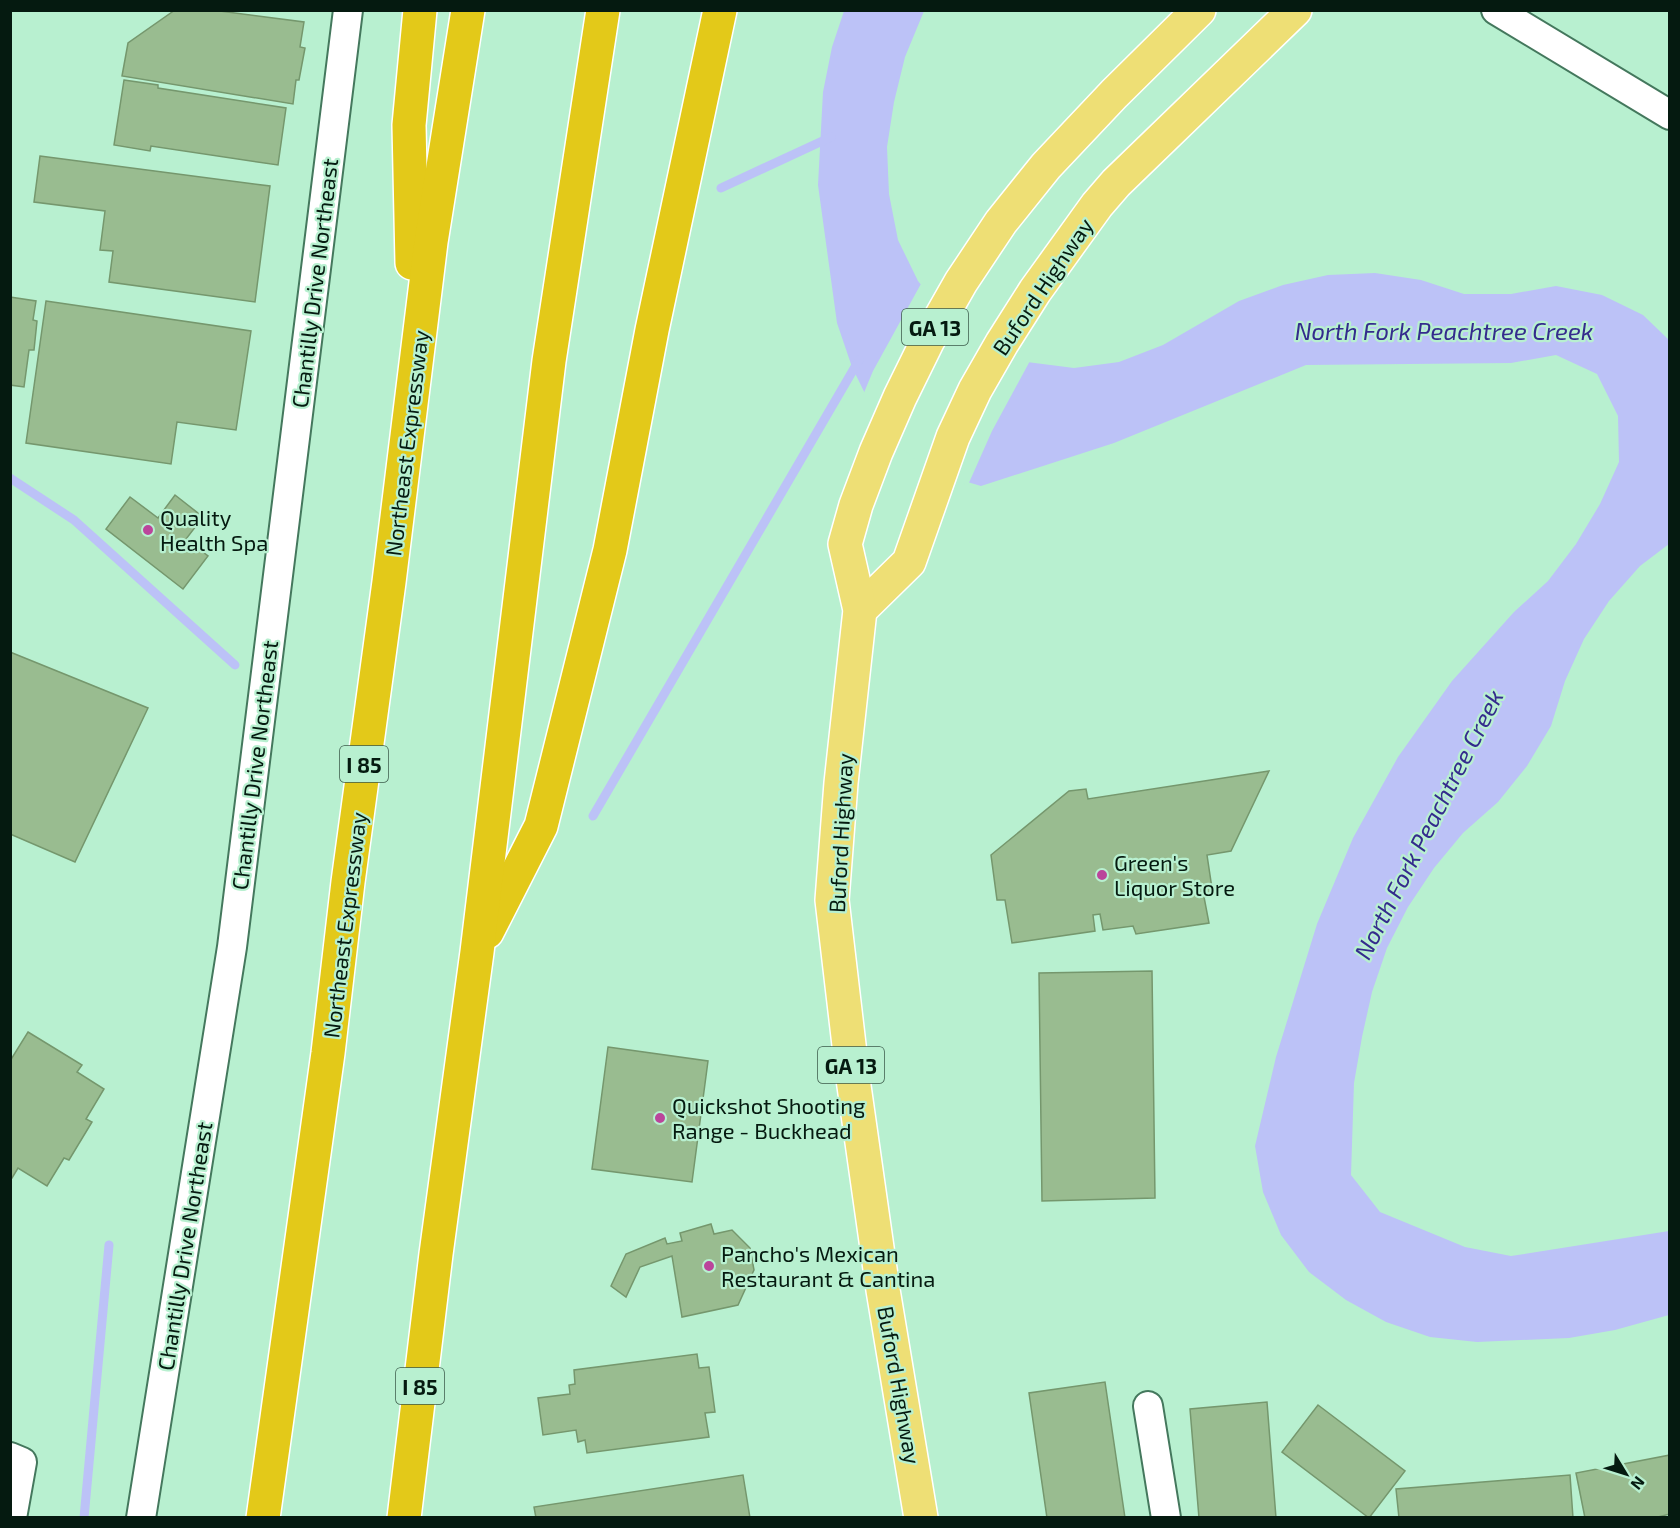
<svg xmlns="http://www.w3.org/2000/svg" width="1680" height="1528" viewBox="0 0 1680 1528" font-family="'Exo 2',sans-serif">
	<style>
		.water { fill: #bcc2f7 }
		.pier { fill: #b8f0d0 }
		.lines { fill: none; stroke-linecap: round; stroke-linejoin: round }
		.stream { stroke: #bcc2f7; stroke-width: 9 }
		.building { fill: #99bc90; stroke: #75976d; stroke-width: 1.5 }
		.minor-casing { stroke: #44785d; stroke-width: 32 }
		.primary-casing { stroke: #fff; stroke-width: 36 }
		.motorway-casing { stroke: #fff; stroke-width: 36 }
		.minor { stroke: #fff; stroke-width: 28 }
		.primary { stroke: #eedf75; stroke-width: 33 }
		.motorway { stroke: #e3c919; stroke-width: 33 }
		.poi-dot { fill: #bb459b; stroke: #b8f0d0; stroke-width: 2 }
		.labels { text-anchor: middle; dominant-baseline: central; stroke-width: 4.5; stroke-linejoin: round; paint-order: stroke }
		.shield { fill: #b8f0d0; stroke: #3b5a4a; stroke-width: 1.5 }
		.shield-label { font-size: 21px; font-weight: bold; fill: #051a10 }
		.street-label { font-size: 22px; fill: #051a10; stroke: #b8f0d0 }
		.poi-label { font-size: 22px; fill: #051a10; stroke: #b8f0d0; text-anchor: start }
		.water-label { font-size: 24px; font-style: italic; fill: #342b8d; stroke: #b8f0d0 }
	</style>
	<rect width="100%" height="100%" fill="#b8f0d0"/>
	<path class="water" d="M 844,11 L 924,11 L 905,57 L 894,102 L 887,147 L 889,194 L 898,240 L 918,281 L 947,317 L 985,344 L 1027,362 L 1074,368 L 1119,362 L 1163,345 L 1239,301 L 1283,285 L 1328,275 L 1375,273 L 1421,280 L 1464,294 L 1511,294 L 1556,286 L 1602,295 L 1643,315 L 1669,340 L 1669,544 L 1640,566 L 1609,601 L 1584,639 L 1565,681 L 1551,726 L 1527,766 L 1498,802 L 1463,833 L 1434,868 L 1408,907 L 1387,948 L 1372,992 L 1362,1037 L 1354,1083 L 1351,1175 L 1380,1212 L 1465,1247 L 1511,1256 L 1669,1231 L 1669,1315 L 1615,1330 L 1569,1338 L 1477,1342 L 1430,1337 L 1386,1322 L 1346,1300 L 1309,1272 L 1281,1235 L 1263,1192 L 1255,1146 L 1276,1057 L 1317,924 L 1353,838 L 1398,757 L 1452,681 L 1514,612 L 1548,581 L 1576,544 L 1600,504 L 1619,462 L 1618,416 L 1597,374 L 1556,355 L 1511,363 L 1306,365 L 1114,443 L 981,486 L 937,473 L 874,412 L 852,367 L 837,323 L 818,185 L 823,92 L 832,47 Z"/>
	<path class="pier" d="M 922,282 L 949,315 L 986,342 L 1031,359 L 992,431 L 968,485 L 936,476 L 899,446 L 872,413 L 863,395 L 873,371 Z"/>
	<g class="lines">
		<g class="stream">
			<path d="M 721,188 L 831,137"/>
			<path d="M 10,478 L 74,520 L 235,665"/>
			<path d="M 593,816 L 859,360"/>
			<path d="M 84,1518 L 109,1245"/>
		</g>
	</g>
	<g class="building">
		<path d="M 175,10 L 212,10 L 304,22 L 300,47 L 305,48 L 299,80 L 296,80 L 293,104 L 122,76 L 128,43 Z"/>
		<path d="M 124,80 L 158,85 L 158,88 L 286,108 L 278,165 L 151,146 L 150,151 L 114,145 Z"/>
		<path d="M 40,156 L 270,186 L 255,302 L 109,282 L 113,251 L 100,250 L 105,211 L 34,202 Z"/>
		<path d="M 10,297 L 36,301 L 33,320 L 37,321 L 34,350 L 29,350 L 24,387 L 10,385 Z"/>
		<path d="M 46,301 L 251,331 L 236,430 L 177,422 L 171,464 L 26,443 Z"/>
		<path d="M 175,495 L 203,517 L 186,539 L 208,556 L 183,589 L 106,529 L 130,497 L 158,518 Z"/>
		<path d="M 10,652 L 148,708 L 75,862 L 10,834 Z"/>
		<path d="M 1269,771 L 1231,851 L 1207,855 L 1213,895 L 1204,897 L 1209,923 L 1136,934 L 1133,926 L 1103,930 L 1100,914 L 1093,915 L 1095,931 L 1012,943 L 1005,900 L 997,900 L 991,855 L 1069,791 L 1086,789 L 1088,799 Z"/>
		<path d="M 1152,971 L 1155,1198 L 1042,1201 L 1039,973 Z"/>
		<path d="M 28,1032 L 82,1065 L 77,1072 L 104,1089 L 86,1119 L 92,1122 L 69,1160 L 64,1158 L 47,1186 L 18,1168 L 12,1178 L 10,1177 L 10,1061 Z"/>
		<path d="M 608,1047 L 708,1061 L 692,1182 L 592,1169 Z"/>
		<path d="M 711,1224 L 714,1234 L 732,1230 L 750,1248 L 754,1270 L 738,1305 L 682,1317 L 672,1256 L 640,1267 L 626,1297 L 611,1286 L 626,1254 L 665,1238 L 667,1244 L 682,1241 L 680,1233 Z"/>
		<path d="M 697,1354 L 699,1368 L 709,1367 L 715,1412 L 705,1413 L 709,1437 L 587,1453 L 585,1440 L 578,1442 L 576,1430 L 543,1435 L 538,1398 L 570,1394 L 569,1385 L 575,1384 L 574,1370 Z"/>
		<path d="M 1105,1382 L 1125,1518 L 1047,1518 L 1029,1393 Z"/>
		<path d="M 1267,1402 L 1276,1518 L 1199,1518 L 1190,1409 Z"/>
		<path d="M 1318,1405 L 1405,1471 L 1369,1518 L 1282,1452 Z"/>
		<path d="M 1670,1455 L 1670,1514 L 1654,1518 L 1585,1518 L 1576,1473 Z"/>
		<path d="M 743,1475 L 750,1518 L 536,1518 L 534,1507 Z"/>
		<path d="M 1570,1475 L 1573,1518 L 1399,1518 L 1396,1489 Z"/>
	</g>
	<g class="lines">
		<g class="minor-casing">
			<g id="minor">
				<path d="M 1496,10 L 1670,115"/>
				<path d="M 1148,1406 L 1166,1518"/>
				<path d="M 10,1457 L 22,1462 L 12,1518"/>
				<path d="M 141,1518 L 232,947 L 348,10"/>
			</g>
		</g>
		<g class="primary-casing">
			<g id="primary">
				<path d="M 860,610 L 909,562 L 953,437 L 975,390 L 1002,343 L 1035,291 L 1097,205 L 1116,183 L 1295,10"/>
				<path d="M 921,1518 L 883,1290 L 853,1079 L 832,900 L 841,783 L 860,610 L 845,544 L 856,505 L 876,452 L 900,397 L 928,340 L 961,282 L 1001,222 L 1046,166 L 1114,94 L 1199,10"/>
			</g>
		</g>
		<g class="motorway-casing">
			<g id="motorway">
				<path d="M 412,263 L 409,125 L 420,10"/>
				<path d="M 487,932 L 541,826 L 610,550 L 652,330 L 720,10"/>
				<path d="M 263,1518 L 328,1053 L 348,882 L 389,582 L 431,242 L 468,10"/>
				<path d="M 404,1518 L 436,1254 L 477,952 L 549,361 L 603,10"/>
			</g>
		</g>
		<use href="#minor" class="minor"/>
		<use href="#primary" class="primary"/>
		<use href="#motorway" class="motorway"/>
	</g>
	<g class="poi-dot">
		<circle cx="148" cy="530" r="6"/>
		<circle cx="1102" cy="875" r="6"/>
		<circle cx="660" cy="1118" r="6"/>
		<circle cx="709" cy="1266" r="6"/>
	</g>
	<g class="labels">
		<g class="shield">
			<rect x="902" y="309" width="66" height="36" rx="4.5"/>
			<rect x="340" y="746" width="48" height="36" rx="4.5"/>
			<rect x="818" y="1047" width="66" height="36" rx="4.5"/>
			<rect x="396" y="1368" width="48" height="36" rx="4.5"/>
		</g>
		<g class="shield-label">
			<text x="935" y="327">GA 13</text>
			<text x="364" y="764">I 85</text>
			<text x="851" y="1065">GA 13</text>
			<text x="420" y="1386">I 85</text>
		</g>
		<g class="street-label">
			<text transform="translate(314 283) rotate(-83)">Chantilly Drive Northeast</text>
			<text transform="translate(1042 286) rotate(-56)">Buford Highway</text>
			<text transform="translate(406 443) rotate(-83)">Northeast Expressway</text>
			<text transform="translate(254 765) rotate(-83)">Chantilly Drive Northeast</text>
			<text transform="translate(840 833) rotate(-87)">Buford Highway</text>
			<text transform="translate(344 925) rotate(-83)">Northeast Expressway</text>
			<text transform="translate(184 1246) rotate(-81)">Chantilly Drive Northeast</text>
			<text transform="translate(900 1385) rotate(80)">Buford Highway</text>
		</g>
		<g class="poi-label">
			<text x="160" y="517">Quality<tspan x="160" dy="25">Health Spa</tspan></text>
			<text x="1114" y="862">Green's<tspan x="1114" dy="25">Liquor Store</tspan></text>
			<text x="672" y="1105">Quickshot Shooting<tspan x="672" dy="25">Range - Buckhead</tspan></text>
			<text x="721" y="1253">Pancho's Mexican<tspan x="721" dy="25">Restaurant &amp; Cantina</tspan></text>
		</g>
		<g class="water-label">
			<text x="1444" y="330">North Fork Peachtree Creek</text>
			<text transform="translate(1428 824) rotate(-63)">North Fork Peachtree Creek</text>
		</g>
	</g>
	<rect width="1680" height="1528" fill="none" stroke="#051a10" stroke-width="24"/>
	<g transform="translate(1626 1474) rotate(128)" stroke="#b8f0d0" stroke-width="4.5" paint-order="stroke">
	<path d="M0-4.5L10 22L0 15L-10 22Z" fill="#051a10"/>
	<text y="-9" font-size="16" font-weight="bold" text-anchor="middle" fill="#051a10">N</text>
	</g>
</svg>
